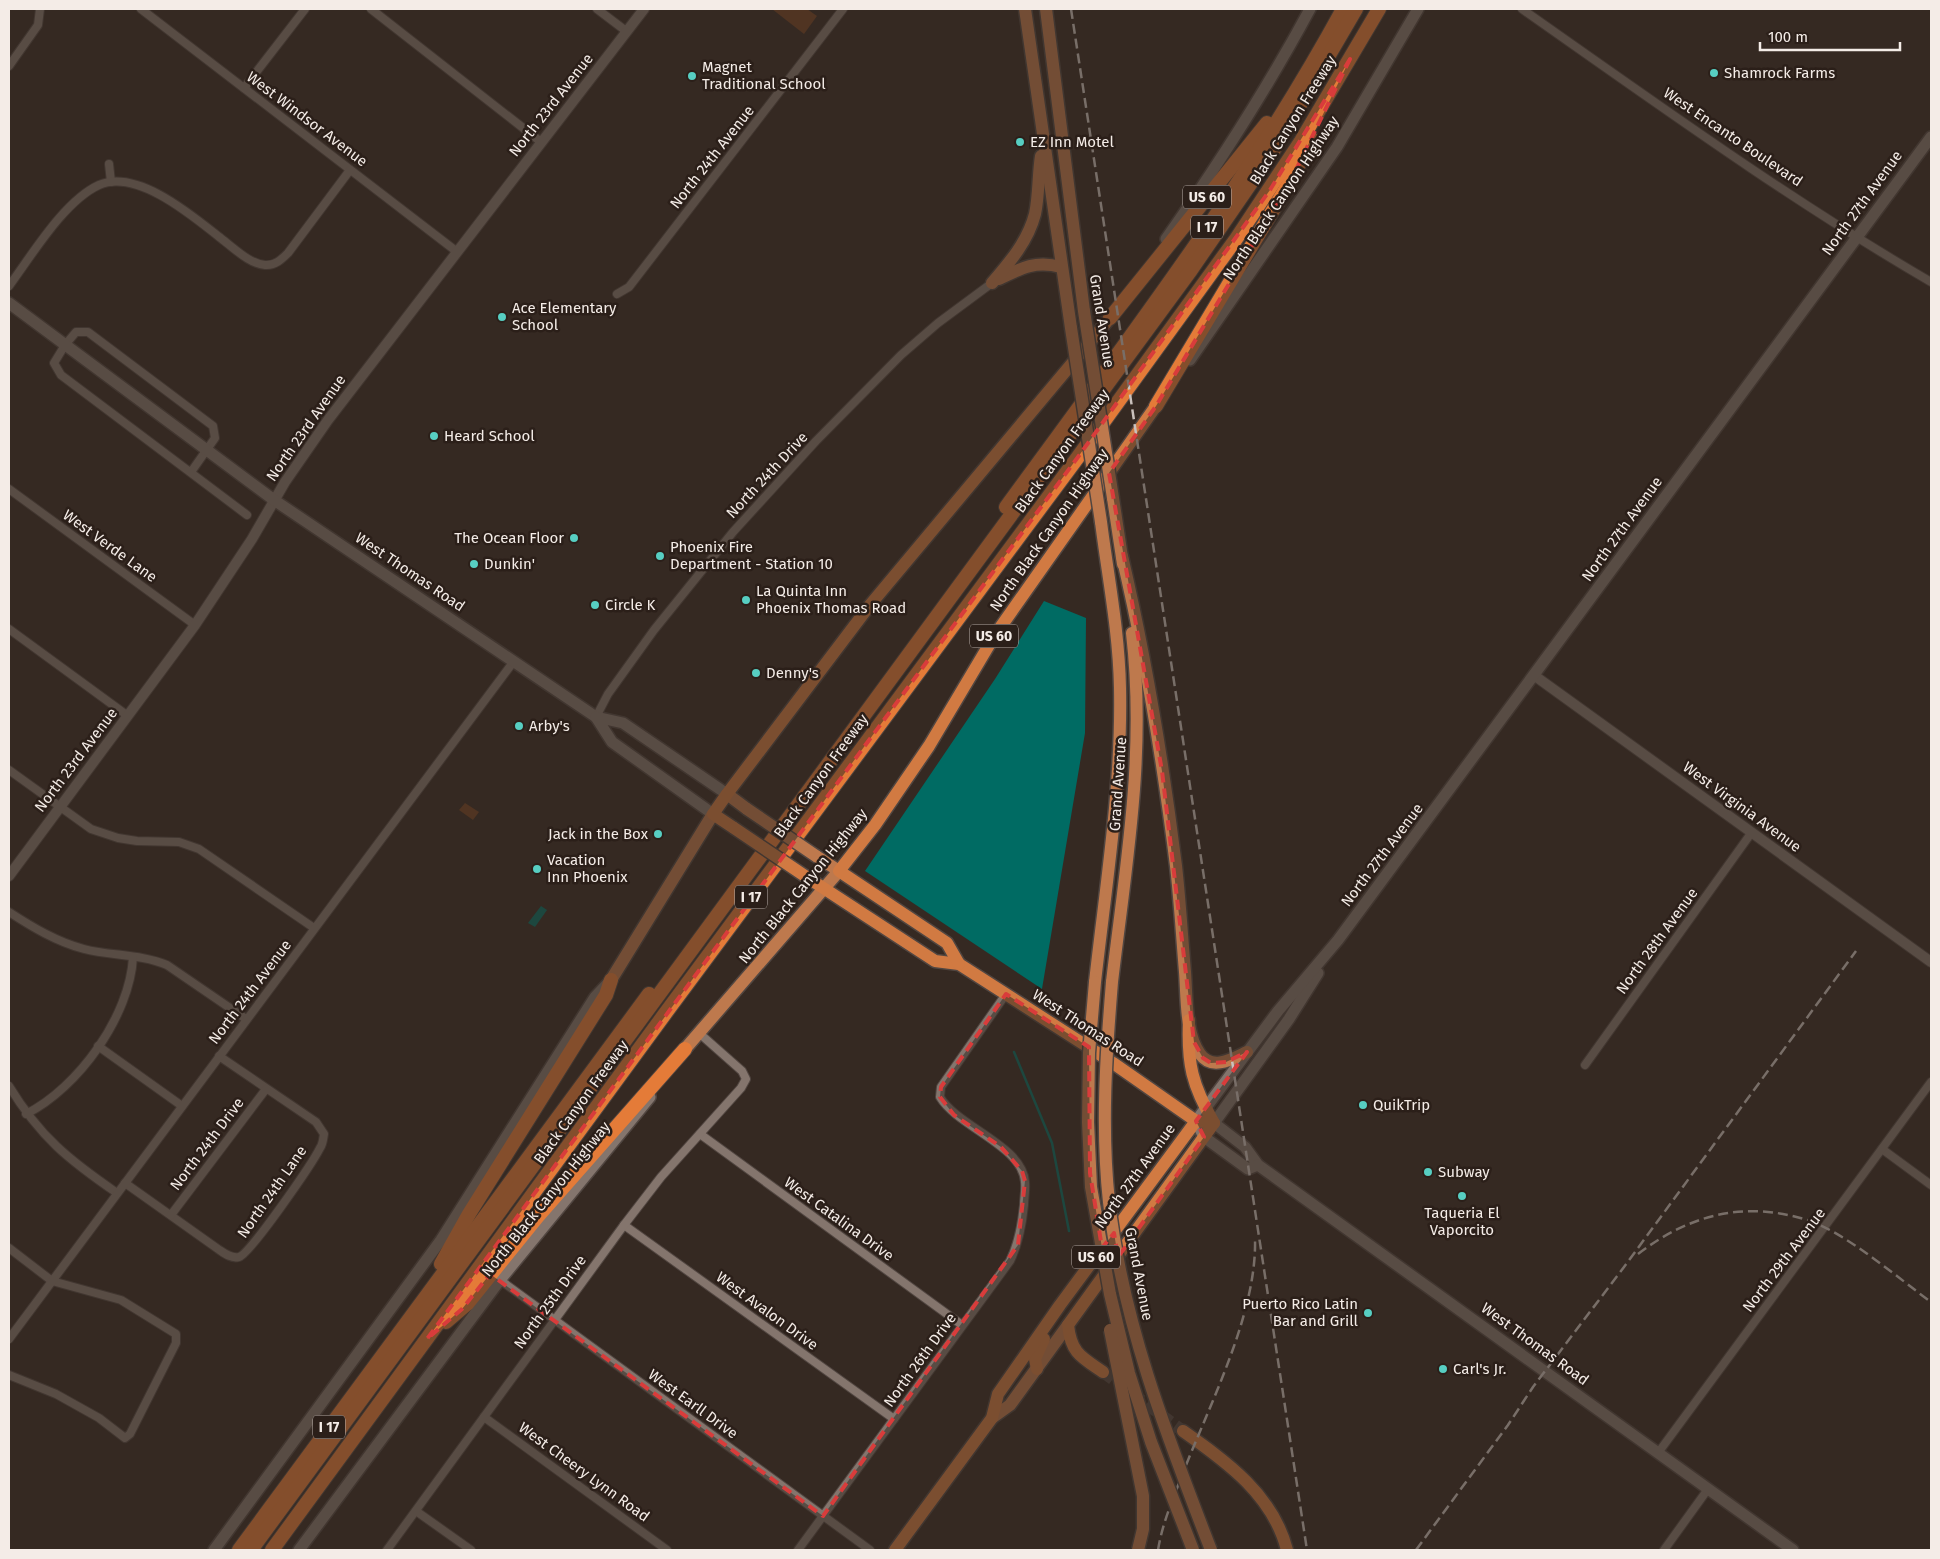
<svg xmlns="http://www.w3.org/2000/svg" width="1940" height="1559" viewBox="0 0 1940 1559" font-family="'Fira Sans',sans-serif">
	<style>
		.green { fill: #714022 }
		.water { fill: #006b63 }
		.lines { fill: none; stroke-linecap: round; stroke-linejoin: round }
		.stream { stroke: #006b63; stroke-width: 2.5 }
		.trunk-tunnel { stroke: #524640; stroke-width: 12; stroke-dasharray: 12 6; stroke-linecap: butt }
		.minor-casing { stroke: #514641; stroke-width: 10 }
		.tertiary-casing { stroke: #514641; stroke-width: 12 }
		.secondary-casing { stroke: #514641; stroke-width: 14 }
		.primary-casing { stroke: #514641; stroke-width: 15 }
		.trunk-casing { stroke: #514641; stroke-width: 15 }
		.motorway-casing { stroke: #514641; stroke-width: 16 }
		.minor { stroke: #84756d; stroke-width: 8 }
		.tertiary { stroke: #84756d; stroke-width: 10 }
		.secondary { stroke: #84756d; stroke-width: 11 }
		.primary { stroke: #be794d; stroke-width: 12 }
		.trunk { stroke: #d17a42; stroke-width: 12 }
		.motorway { stroke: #e47b38; stroke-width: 14 }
		.rail { stroke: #cac1bc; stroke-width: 2.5; stroke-dasharray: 10 5; stroke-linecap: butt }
		.primary-bridge-casing { stroke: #514641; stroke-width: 15; stroke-linecap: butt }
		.trunk-bridge-casing { stroke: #514641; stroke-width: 15; stroke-linecap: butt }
		.primary-bridge { stroke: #be794d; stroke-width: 12 }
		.trunk-bridge { stroke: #d17a42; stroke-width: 12 }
		.marked { fill: none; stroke: #d93c3b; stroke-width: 4; stroke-dasharray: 10 6; stroke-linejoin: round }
		.poi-dot { fill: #57cec2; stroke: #2b1f19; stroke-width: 2 }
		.labels { text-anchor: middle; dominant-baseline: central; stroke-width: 5; stroke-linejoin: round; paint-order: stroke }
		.shield { fill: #2b1f19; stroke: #b8aea9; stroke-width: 1 }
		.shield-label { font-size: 14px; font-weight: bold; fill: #f4ece7 }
		.poi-label { font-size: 15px; fill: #f4ece7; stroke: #2b1f19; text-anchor: start }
		.street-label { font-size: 15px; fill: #f4ece7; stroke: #2b1f19 }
	</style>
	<rect width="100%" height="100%" fill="#352922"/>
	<g class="green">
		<path d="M 772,9 L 807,9 L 817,16 L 804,34 Z"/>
		<path d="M 465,803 L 479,812 L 473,820 L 459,810 Z"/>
	</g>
	<g class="water">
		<path d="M 1044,601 L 1086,618 L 1085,733 L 1042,989 L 865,871 L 995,679 Z"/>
		<path d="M 541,906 L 547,910 L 535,927 L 528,923 Z"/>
	</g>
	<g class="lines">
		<path class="stream" d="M 1014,1052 L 1052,1143 L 1069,1231"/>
		<path class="trunk-tunnel" d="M 1103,1372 L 1183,1431"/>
		<g class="minor-casing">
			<g id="minor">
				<path d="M 141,9 L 456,251"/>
				<path d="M 371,9 L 541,142"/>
				<path d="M 597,9 L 626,31"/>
				<path d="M 1522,9 C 1656,103 1790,200 1931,282"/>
				<path d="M 9,66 L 38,25 L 40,9"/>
				<path d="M 244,88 L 305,9"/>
				<path d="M 109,164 L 111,182"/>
				<path d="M 9,286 C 32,255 64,201 99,185 C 138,168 195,218 223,240 C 235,249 250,264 265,265 C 275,266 282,259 288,253 L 350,170"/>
				<path d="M 617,294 L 629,287 L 843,9"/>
				<path d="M 191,472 L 215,438 L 213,426 L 88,332 L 76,332 L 65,345 L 54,363 L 61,375 L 247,515"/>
				<path d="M 9,489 L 195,625"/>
				<path d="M 9,629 L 128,716"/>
				<path d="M 596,717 L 608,694 L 654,630 L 733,532 L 816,441 L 901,355 L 938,323 L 992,283"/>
				<path d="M 9,770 L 91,829 L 118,838 L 137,841 L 179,842 L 199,849 L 314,928"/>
				<path d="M 9,912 C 32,927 57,942 84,949 C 111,956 141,954 167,965 L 246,1019"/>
				<path d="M 98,1046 L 182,1106"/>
				<path d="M 1585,1065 L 1752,832"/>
				<path d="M 9,1086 C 40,1137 69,1160 117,1193"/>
				<path d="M 26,1114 C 78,1088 130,1016 133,957"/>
				<path d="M 700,1134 L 962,1325"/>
				<path d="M 1882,1149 L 1931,1185"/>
				<path d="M 125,1183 L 218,1249 C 224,1253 231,1259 239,1257 C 250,1254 312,1164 320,1148 C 323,1144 323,1139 324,1134 L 316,1122 L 219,1056"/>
				<path d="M 171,1215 L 266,1089"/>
				<path d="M 624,1225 L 894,1419"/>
				<path d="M 9,1248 L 52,1281 L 121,1300 L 176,1334 L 176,1343 L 130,1434 L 125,1438 L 99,1418 L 56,1394 L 9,1375"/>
				<path d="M 500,1280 L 870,1550"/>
				<path d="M 9,1339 L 514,661"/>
				<path d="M 484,1417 L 667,1550"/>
				<path d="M 1658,1453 L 1931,1082"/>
				<path d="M 416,1511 L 471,1550"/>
				<path d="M 387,1550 L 624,1225 L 661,1177 L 741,1088 L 746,1079 L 742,1071 L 699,1033"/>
				<path d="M 798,1550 L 1010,1261 C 1019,1243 1022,1225 1024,1205 C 1024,1198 1026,1189 1025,1182 C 1023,1146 958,1127 940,1097 L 941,1087 L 1006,994"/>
				<path d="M 1664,1550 L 1708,1489"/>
			</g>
		</g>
		<g class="tertiary-casing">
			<g id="tertiary">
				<path d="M 1535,676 L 1931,962"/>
				<path d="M 9,876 L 195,625 L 252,539 L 285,482 L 328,420 L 644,9"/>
			</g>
		</g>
		<g class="secondary-casing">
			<g id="secondary">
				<path d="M 1166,239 C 1218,165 1267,89 1310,9"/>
				<path d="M 9,303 L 274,500 L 596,717 L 623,723 L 727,794"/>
				<path d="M 1190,360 L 1337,147 L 1418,9"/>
				<path d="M 596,717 L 612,742 L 713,814"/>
				<path d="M 1318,973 L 1289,1019 L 1214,1123 L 1245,1147 L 1258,1165 L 1793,1550"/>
				<path d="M 1258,1165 L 1248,1169 L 1204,1137 L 1196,1121 L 1278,1011 L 1338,940 L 1931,137"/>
				<path d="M 214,1550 L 441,1240 L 595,997 L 610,981"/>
				<path d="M 299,1550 L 500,1280 L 650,1097"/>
			</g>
		</g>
		<g class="primary-casing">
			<g id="primary">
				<path d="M 1025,9 L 1071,328"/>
				<path d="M 1046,9 L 1084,311"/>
				<path d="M 999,279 C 1021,268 1036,260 1061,267"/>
				<path d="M 992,283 C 1010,262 1028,241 1035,214 C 1039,195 1038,175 1041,156"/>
				<path d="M 1113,498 L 1123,564"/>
				<path d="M 1122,556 C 1146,658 1163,762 1176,866 C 1180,901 1182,937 1185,972 C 1187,997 1185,1033 1200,1054 C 1212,1071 1232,1059 1247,1052"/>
				<path d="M 727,794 L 747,809"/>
				<path d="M 611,980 L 713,814"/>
				<path d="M 1095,982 C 1106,884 1122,786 1120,688 C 1119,632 1108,577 1101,522"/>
				<path d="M 1112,982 C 1126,863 1146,754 1132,633"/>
				<path d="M 685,1049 L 839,871 L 816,856"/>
				<path d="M 992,1418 L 1010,1405 L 1068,1325"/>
			</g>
		</g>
		<g class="trunk-casing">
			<g id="trunk">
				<path d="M 734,828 L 713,814 L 727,794 L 870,605 L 1110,318"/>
				<path d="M 805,876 L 935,961 L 959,964 L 1113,1063 L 1196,1121 L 1214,1123"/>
				<path d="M 959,964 L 947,943 L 839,871 L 875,825 L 929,746 L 995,635 L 1156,406"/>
				<path d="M 1189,1020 C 1187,1064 1192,1085 1214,1123"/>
				<path d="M 1037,1369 L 1035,1359 L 1044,1339"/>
				<path d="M 1103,1372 C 1081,1357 1071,1353 1068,1325 L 1214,1123"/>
				<path d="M 1183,1431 C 1227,1462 1273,1495 1287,1550"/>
				<path d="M 895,1550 L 992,1418 L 998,1394 L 1060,1305 L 1196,1121"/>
			</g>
		</g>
		<g class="motorway-casing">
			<g id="motorway">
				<path d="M 1110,318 L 1267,123"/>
				<path d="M 1156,406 L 1291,180 L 1312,139"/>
				<path d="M 1006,507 C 1124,345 1247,185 1343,9"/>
				<path d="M 441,1264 L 469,1214 L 606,995 L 611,980"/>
				<path d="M 446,1322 L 467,1304 L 538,1216 L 685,1049"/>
				<path d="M 239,1550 L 649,994"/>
				<path d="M 251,1550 L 1191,270 L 1273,151 L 1356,9"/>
				<path d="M 272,1550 L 664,1015 L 1078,457 L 1236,239 L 1301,141 L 1379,9"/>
			</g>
		</g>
		<use href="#minor" class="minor"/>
		<use href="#tertiary" class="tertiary"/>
		<use href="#secondary" class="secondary"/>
		<use href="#primary" class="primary"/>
		<use href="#trunk" class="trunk"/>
		<use href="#motorway" class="motorway"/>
		<g class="rail">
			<path d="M 1071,9 L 1307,1550"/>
			<path d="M 1638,1254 C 1689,1215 1744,1200 1807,1220 C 1845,1232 1898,1278 1931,1302"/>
			<path d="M 1158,1550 C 1162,1525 1172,1501 1181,1478 C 1208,1407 1257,1315 1255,1239"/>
			<path d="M 1416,1550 L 1508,1425 L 1533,1387 L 1624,1267 L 1856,951"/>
		</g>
		<g class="primary-bridge-casing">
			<g id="primary-bridge">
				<path d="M 1084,311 L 1113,498"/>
				<path d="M 1071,328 L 1101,522"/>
				<path d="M 747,809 L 816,856"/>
				<path d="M 1095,982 L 1089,1053 L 1088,1122 L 1091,1187 L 1110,1294 L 1129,1373 L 1151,1442 L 1193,1550"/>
				<path d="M 1112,982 C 1106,1055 1101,1128 1109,1202 C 1123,1324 1167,1436 1211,1550"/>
				<path d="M 1110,1330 L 1143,1496 L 1143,1529 L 1138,1550"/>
			</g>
		</g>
		<g class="trunk-bridge-casing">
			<path id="trunk-bridge" d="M 734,828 L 805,876"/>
		</g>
		<use href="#primary-bridge" class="primary-bridge"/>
		<use href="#trunk-bridge" class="trunk-bridge"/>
	</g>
	<path d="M0 0H1940V1559H0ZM 1350,59 L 1291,180 L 1156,406 L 1109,473 L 1162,771 L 1194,1042 L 1203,1058 L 1211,1063 L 1226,1062 L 1247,1052 L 1196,1121 L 1204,1137 L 1131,1239 L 1118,1257 L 1114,1233 L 1102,1248 L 1090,1173 L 1089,1047 L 1006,994 L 941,1087 L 940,1097 L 954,1115 L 1001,1147 L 1022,1171 L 1025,1181 L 1018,1245 L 823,1516 L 490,1274 L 462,1309 L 427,1339 L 1078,457 L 1270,190 Z" fill="#352922" fill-opacity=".55" fill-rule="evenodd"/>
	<path class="marked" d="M 1350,59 L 1291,180 L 1156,406 L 1109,473 L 1162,771 L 1194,1042 L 1203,1058 L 1211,1063 L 1226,1062 L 1247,1052 L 1196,1121 L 1204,1137 L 1131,1239 L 1118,1257 L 1114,1233 L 1102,1248 L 1090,1173 L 1089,1047 L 1006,994 L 941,1087 L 940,1097 L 954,1115 L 1001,1147 L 1022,1171 L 1025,1181 L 1018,1245 L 823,1516 L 490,1274 L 462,1309 L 427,1339 L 1078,457 L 1270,190 Z"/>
	<g class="poi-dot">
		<circle cx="1714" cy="73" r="5"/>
		<circle cx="692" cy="76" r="5"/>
		<circle cx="1020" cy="142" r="5"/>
		<circle cx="502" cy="317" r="5"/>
		<circle cx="434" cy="436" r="5"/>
		<circle cx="574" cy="538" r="5"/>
		<circle cx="660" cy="556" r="5"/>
		<circle cx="474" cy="564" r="5"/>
		<circle cx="746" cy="600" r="5"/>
		<circle cx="595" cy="605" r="5"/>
		<circle cx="756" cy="673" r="5"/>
		<circle cx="519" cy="726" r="5"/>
		<circle cx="658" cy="834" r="5"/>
		<circle cx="537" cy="869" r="5"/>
		<circle cx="1363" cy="1105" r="5"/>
		<circle cx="1428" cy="1172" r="5"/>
		<circle cx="1462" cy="1196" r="5"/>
		<circle cx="1368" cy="1313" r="5"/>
		<circle cx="1443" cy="1369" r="5"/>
	</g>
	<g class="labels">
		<g class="shield">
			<rect x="1183" y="185.5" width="48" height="23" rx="4"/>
			<rect x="1191" y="215.5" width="32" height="23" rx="4"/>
			<rect x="970" y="624.5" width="48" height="23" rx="4"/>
			<rect x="735" y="885.5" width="32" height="23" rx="4"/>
			<rect x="1072" y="1245.5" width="48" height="23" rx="4"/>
			<rect x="313" y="1415.5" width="32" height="23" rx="4"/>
		</g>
		<g class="shield-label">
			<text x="1207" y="197">US 60</text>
			<text x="1207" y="227">I 17</text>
			<text x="994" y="636">US 60</text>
			<text x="751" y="897">I 17</text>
			<text x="1096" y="1257">US 60</text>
			<text x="329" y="1427">I 17</text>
		</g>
		<g class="poi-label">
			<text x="702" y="67">Magnet<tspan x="702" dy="17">Traditional School</tspan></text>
			<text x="1724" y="73">Shamrock Farms</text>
			<text x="1030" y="142">EZ Inn Motel</text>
			<text x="512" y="308">Ace Elementary<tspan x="512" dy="17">School</tspan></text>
			<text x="444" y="436">Heard School</text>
			<text x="564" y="538" text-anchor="end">The Ocean Floor</text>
			<text x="670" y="547">Phoenix Fire<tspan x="670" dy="17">Department - Station 10</tspan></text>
			<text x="484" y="564">Dunkin'</text>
			<text x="756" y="591">La Quinta Inn<tspan x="756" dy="17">Phoenix Thomas Road</tspan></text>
			<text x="605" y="605">Circle K</text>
			<text x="766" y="673">Denny's</text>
			<text x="529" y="726">Arby's</text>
			<text x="648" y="834" text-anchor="end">Jack in the Box</text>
			<text x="547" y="860">Vacation<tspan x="547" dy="17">Inn Phoenix</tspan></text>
			<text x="1373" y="1105">QuikTrip</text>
			<text x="1438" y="1172">Subway</text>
			<text x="1462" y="1213" text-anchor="middle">Taqueria El<tspan x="1462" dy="17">Vaporcito</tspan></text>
			<text x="1358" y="1304" text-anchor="end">Puerto Rico Latin<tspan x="1358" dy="17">Bar and Grill</tspan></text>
			<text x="1453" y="1369">Carl's Jr.</text>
		</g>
		<g class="street-label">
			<text transform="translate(551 105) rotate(-52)">North 23rd Avenue</text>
			<text transform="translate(307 119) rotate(37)">West Windsor Avenue</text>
			<text transform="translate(1293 120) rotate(-58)">Black Canyon Freeway</text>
			<text transform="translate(1733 137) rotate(34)">West Encanto Boulevard</text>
			<text transform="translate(712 157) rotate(-52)">North 24th Avenue</text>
			<text transform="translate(1281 198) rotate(-56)">North Black Canyon Highway</text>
			<text transform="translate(1862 203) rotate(-54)">North 27th Avenue</text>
			<text transform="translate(1102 321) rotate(81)">Grand Avenue</text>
			<text transform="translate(306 428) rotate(-55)">North 23rd Avenue</text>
			<text transform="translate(1062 451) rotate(-54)">Black Canyon Freeway</text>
			<text transform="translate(767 475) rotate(-47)">North 24th Drive</text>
			<text transform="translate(1622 529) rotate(-54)">North 27th Avenue</text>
			<text transform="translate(1049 530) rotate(-55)">North Black Canyon Highway</text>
			<text transform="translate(110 546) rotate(36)">West Verde Lane</text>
			<text transform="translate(410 572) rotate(34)">West Thomas Road</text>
			<text transform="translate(76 760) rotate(-53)">North 23rd Avenue</text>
			<text transform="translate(821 776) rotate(-54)">Black Canyon Freeway</text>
			<text transform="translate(1118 784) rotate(-86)">Grand Avenue</text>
			<text transform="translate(1742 807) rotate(36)">West Virginia Avenue</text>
			<text transform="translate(1382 855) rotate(-53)">North 27th Avenue</text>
			<text transform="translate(803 886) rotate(-51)">North Black Canyon Highway</text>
			<text transform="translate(1657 941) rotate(-54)">North 28th Avenue</text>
			<text transform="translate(250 992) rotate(-53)">North 24th Avenue</text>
			<text transform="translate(1088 1028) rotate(33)">West Thomas Road</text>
			<text transform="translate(581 1102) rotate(-54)">Black Canyon Freeway</text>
			<text transform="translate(207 1144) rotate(-53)">North 24th Drive</text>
			<text transform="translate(1135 1176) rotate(-54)">North 27th Avenue</text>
			<text transform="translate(272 1192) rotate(-55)">North 24th Lane</text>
			<text transform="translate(546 1199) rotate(-51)">North Black Canyon Highway</text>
			<text transform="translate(839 1219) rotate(36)">West Catalina Drive</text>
			<text transform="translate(1784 1260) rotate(-53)">North 29th Avenue</text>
			<text transform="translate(1139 1274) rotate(79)">Grand Avenue</text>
			<text transform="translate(550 1302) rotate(-54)">North 25th Drive</text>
			<text transform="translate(767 1311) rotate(36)">West Avalon Drive</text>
			<text transform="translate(1535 1344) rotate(36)">West Thomas Road</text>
			<text transform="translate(920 1360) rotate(-54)">North 26th Drive</text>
			<text transform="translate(693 1404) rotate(36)">West Earll Drive</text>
			<text transform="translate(584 1472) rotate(36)">West Cheery Lynn Road</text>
		</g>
	</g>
	<rect width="1940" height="1559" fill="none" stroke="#f4ece7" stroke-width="20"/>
	<path d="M1760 42v8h140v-8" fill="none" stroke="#f4ece7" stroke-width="2.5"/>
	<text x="1768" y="42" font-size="15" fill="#f4ece7" stroke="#2b1f19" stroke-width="4" paint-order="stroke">100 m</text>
</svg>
